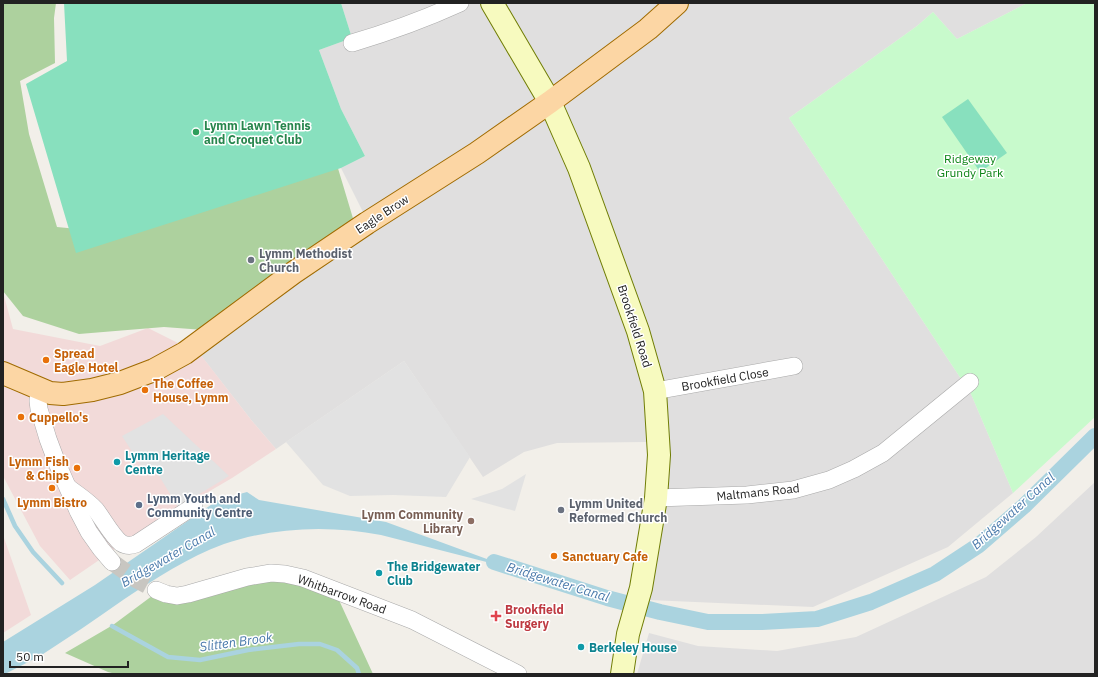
<svg xmlns="http://www.w3.org/2000/svg" width="1098" height="677" viewBox="0 0 1098 677" font-family="'IBM Plex Sans',sans-serif">
	<style>
		.residential { fill: #e0dfdf }
		.commercial { fill: #f2dad9 }
		.forest { fill: #add19e }
		.park { fill: #c8facc }
		.pitch { fill: #88e0be }
		.parking { fill: #e2e2e2 }
		.water { fill: #aad3df }
		.lines { fill: none; stroke-linecap: round; stroke-linejoin: round }
		.stream { stroke: #aad3df; stroke-width: 4.5 }
		.canal { stroke: #aad3df; stroke-width: 16 }
		.street-tunnel { stroke: #c8c6c1; stroke-width: 17; stroke-dasharray: 17 8; stroke-linecap: butt }
		.street-casing { stroke: #a9a9a9; stroke-width: 18 }
		.secondary-casing { stroke: #707d05; stroke-width: 24 }
		.primary-casing { stroke: #a06b00; stroke-width: 24 }
		.street { stroke: #fff; stroke-width: 17 }
		.secondary { stroke: #f7fabf; stroke-width: 22 }
		.primary { stroke: #fcd6a4; stroke-width: 22 }
		.leisure-dot { fill: #2e9e5b; stroke: #fff; stroke-width: 1.5 }
		.worship-dot { fill: #6b7280; stroke: #fff; stroke-width: 1.5 }
		.food-dot { fill: #e8710a; stroke: #fff; stroke-width: 1.5 }
		.culture-dot { fill: #0f9aa8; stroke: #fff; stroke-width: 1.5 }
		.service-dot { fill: #5c6f8a; stroke: #fff; stroke-width: 1.5 }
		.education-dot { fill: #8d6e63; stroke: #fff; stroke-width: 1.5 }
		.health-dot { fill: #e0444e; stroke: #fff; stroke-width: 1.5 }
		.labels { text-anchor: middle; dominant-baseline: central; stroke-width: 3; stroke-linejoin: round; paint-order: stroke }
		.leisure-label { font-size: 12px; font-weight: bold; fill: #27864d; stroke: #fff; text-anchor: start }
		.park-label { font-size: 12px; fill: #0c8416; stroke: #fff }
		.street-label { font-size: 12px; fill: #222; stroke: #fff }
		.worship-label { font-size: 12px; font-weight: bold; fill: #5b616d; stroke: #fff; text-anchor: start }
		.food-label { font-size: 12px; font-weight: bold; fill: #c56008; stroke: #fff; text-anchor: start }
		.culture-label { font-size: 12px; font-weight: bold; fill: #0d838f; stroke: #fff; text-anchor: start }
		.service-label { font-size: 12px; font-weight: bold; fill: #4e5e75; stroke: #fff; text-anchor: start }
		.education-label { font-size: 12px; font-weight: bold; fill: #785e54; stroke: #fff; text-anchor: end }
		.health-label { font-size: 12px; font-weight: bold; fill: #be3a42; stroke: #fff; text-anchor: start }
		.water-label { font-size: 13px; font-style: italic; fill: #4a7aab; stroke: #fff }
	</style>
	<rect width="100%" height="100%" fill="#f2efe9"/>
	<g class="residential">
		<path d="M 341,3 L 1027,3 L 957,39 L 933,12 L 917,26 L 789,118 L 971,394 L 1013,493 L 948,547 L 813,607 L 649,600 L 669,439 L 646,442 L 557,443 L 524,452 L 483,477 L 404,361 L 276,449 L 252,421 L 199,353 L 372,230 L 341,168 L 365,156 L 341,109 L 319,50 L 352,38 Z"/>
		<path d="M 1095,482 L 1095,674 L 637,674 L 649,633 L 698,646 L 777,651 L 856,637 L 986,577 L 1036,537 Z"/>
	</g>
	<g class="commercial">
		<path d="M 3,292 L 13,329 L 100,346 L 148,328 L 200,354 L 252,421 L 276,449 L 232,478 L 140,532 L 70,580 L 40,546 L 3,476 Z"/>
		<path d="M 3,535 L 31,615 L 3,633 Z"/>
	</g>
	<g class="forest">
		<path d="M 3,3 L 56,3 L 54,18 L 55,63 L 20,81 L 29,134 L 57,227 L 88,230 L 334,155 L 355,225 L 204,330 L 164,327 L 79,334 L 23,316 L 3,291 Z"/>
		<path d="M 271,575 L 338,598 L 373,674 L 116,674 L 108,672 L 65,653 L 113,625 L 156,593 Z"/>
	</g>
	<path class="park" d="M 1027,3 L 1095,3 L 1095,417 L 1013,493 L 971,394 L 789,118 L 917,26 L 933,12 L 957,39 Z"/>
	<g class="pitch">
		<path d="M 64,3 L 341,3 L 352,38 L 319,50 L 341,109 L 365,156 L 341,168 L 76,253 L 26,84 L 67,61 Z"/>
		<path d="M 968,99 L 1007,153 L 980,172 L 942,117 Z"/>
	</g>
	<g class="parking">
		<path d="M 404,361 L 470,457 L 446,497 L 393,495 L 350,496 L 323,485 L 286,442 Z"/>
		<path d="M 163,414 L 229,476 L 178,507 L 153,466 L 144,470 L 122,436 Z"/>
		<path d="M 526,474 L 515,511 L 471,499 L 502,489 Z"/>
	</g>
	<path class="water" d="M 247,492 L 259,500 L 386,522 L 514,569 L 381,535 C 330,525 274,527 224,544 C 188,557 155,579 123,600 C 96,619 68,638 40,656 L 5,674 L 3,674 L 3,642 L 95,585 L 218,500 Z"/>
	<g class="lines">
		<g class="stream">
			<path d="M 3,499 L 15,526 L 33,552 L 62,583"/>
			<path d="M 112,626 L 168,657 L 200,660 L 248,650 L 299,644 L 320,644 L 337,650 L 357,668 L 359,674"/>
		</g>
		<path class="canal" d="M 494,562 L 607,598 L 660,612 L 708,622 L 762,622 L 817,619 L 871,602 L 935,574 L 979,545 L 1024,506 L 1095,436"/>
		<path class="street-tunnel" d="M 112,562 L 137,580 L 156,590"/>
		<g class="street-casing">
			<g id="street">
				<path d="M 352,43 C 389,32 425,19 460,3"/>
				<path d="M 39,389 L 38,401 L 39,409 L 48,439 L 57,463 L 78,511 L 89,532 L 101,549 L 112,562"/>
				<path d="M 655,391 L 794,366"/>
				<path d="M 69,488 C 78,495 88,501 96,510 C 103,519 112,536 121,543 C 126,546 131,546 136,544 L 194,506"/>
				<path d="M 656,498 L 747,495 L 793,490 L 829,480 L 854,469 L 883,453 L 970,382"/>
				<path d="M 156,590 L 166,594 L 177,596 L 188,594 L 247,577 L 271,573 L 285,574 L 303,578 L 412,620 L 518,674"/>
			</g>
		</g>
		<g class="secondary-casing">
			<path id="secondary" d="M 492,3 L 550,102 L 579,168 L 638,331 L 655,391 L 659,455 L 656,498 L 641,588 L 628,634 L 622,674"/>
		</g>
		<g class="primary-casing">
			<path id="primary" d="M 3,373 L 50,393 L 63,394 L 92,390 L 120,383 L 154,370 L 185,353 L 293,273 L 367,223 L 477,153 L 550,102 L 648,29 L 677,3"/>
		</g>
		<use href="#street" class="street"/>
		<use href="#secondary" class="secondary"/>
		<use href="#primary" class="primary"/>
	</g>
	<circle class="leisure-dot" cx="196" cy="132" r="4"/>
	<g class="worship-dot">
		<circle cx="251" cy="260" r="4"/>
		<circle cx="561" cy="510" r="4"/>
	</g>
	<g class="food-dot">
		<circle cx="46" cy="360" r="4"/>
		<circle cx="145" cy="390" r="4"/>
		<circle cx="21" cy="417" r="4"/>
		<circle cx="77" cy="468" r="4"/>
		<circle cx="52" cy="488" r="4"/>
		<circle cx="554" cy="556" r="4"/>
	</g>
	<g class="culture-dot">
		<circle cx="117" cy="462" r="4"/>
		<circle cx="379" cy="573" r="4"/>
		<circle cx="581" cy="647" r="4"/>
	</g>
	<circle class="service-dot" cx="139" cy="505" r="4"/>
	<circle class="education-dot" cx="471" cy="521" r="4"/>
	<path class="health-dot" d="M494 610h4v4h4v4h-4v4h-4v-4h-4v-4h4z"/>
	<g class="labels">
		<g class="leisure-label">
			<text x="204" y="125">Lymm Lawn Tennis<tspan x="204" dy="14">and Croquet Club</tspan></text>
		</g>
		<g class="park-label">
			<text x="970" y="158">Ridgeway<tspan x="970" dy="14">Grundy Park</tspan></text>
		</g>
		<g class="street-label">
			<text transform="translate(382 214) rotate(-33)">Eagle Brow</text>
			<text transform="translate(635 326) rotate(72)">Brookfield Road</text>
			<text transform="translate(725 379) rotate(-10)">Brookfield Close</text>
			<text transform="translate(758 492) rotate(-6)">Maltmans Road</text>
			<text transform="translate(342 594) rotate(20)">Whitbarrow Road</text>
		</g>
		<g class="worship-label">
			<text x="259" y="253">Lymm Methodist<tspan x="259" dy="14">Church</tspan></text>
			<text x="569" y="503">Lymm United<tspan x="569" dy="14">Reformed Church</tspan></text>
		</g>
		<g class="food-label">
			<text x="54" y="353">Spread<tspan x="54" dy="14">Eagle Hotel</tspan></text>
			<text x="153" y="383">The Coffee<tspan x="153" dy="14">House, Lymm</tspan></text>
			<text x="29" y="417">Cuppello's</text>
			<text x="69" y="461" text-anchor="end">Lymm Fish<tspan x="69" dy="14">&amp; Chips</tspan></text>
			<text x="52" y="502" text-anchor="middle">Lymm Bistro</text>
			<text x="562" y="556">Sanctuary Cafe</text>
		</g>
		<g class="culture-label">
			<text x="125" y="455">Lymm Heritage<tspan x="125" dy="14">Centre</tspan></text>
			<text x="387" y="566">The Bridgewater<tspan x="387" dy="14">Club</tspan></text>
			<text x="589" y="647">Berkeley House</text>
		</g>
		<g class="service-label">
			<text x="147" y="498">Lymm Youth and<tspan x="147" dy="14">Community Centre</tspan></text>
		</g>
		<g class="education-label">
			<text x="463" y="514">Lymm Community<tspan x="463" dy="14">Library</tspan></text>
		</g>
		<g class="health-label">
			<text x="505" y="609">Brookfield<tspan x="505" dy="14">Surgery</tspan></text>
		</g>
		<g class="water-label">
			<text transform="translate(1013 511) rotate(-42)">Bridgewater Canal</text>
			<text transform="translate(168 557) rotate(-30)">Bridgewater Canal</text>
			<text transform="translate(558 582) rotate(17)">Bridgewater Canal</text>
			<text transform="translate(236 642) rotate(-8)">Slitten Brook</text>
		</g>
	</g>
	<rect width="1098" height="677" fill="none" stroke="#222222" stroke-width="8"/>
	<path d="M10 661v6h118v-6" fill="none" stroke="#222222" stroke-width="2"/>
	<text x="16" y="661" font-size="12" fill="#222222" stroke="#ffffff" stroke-width="3" paint-order="stroke">50 m</text>
</svg>
